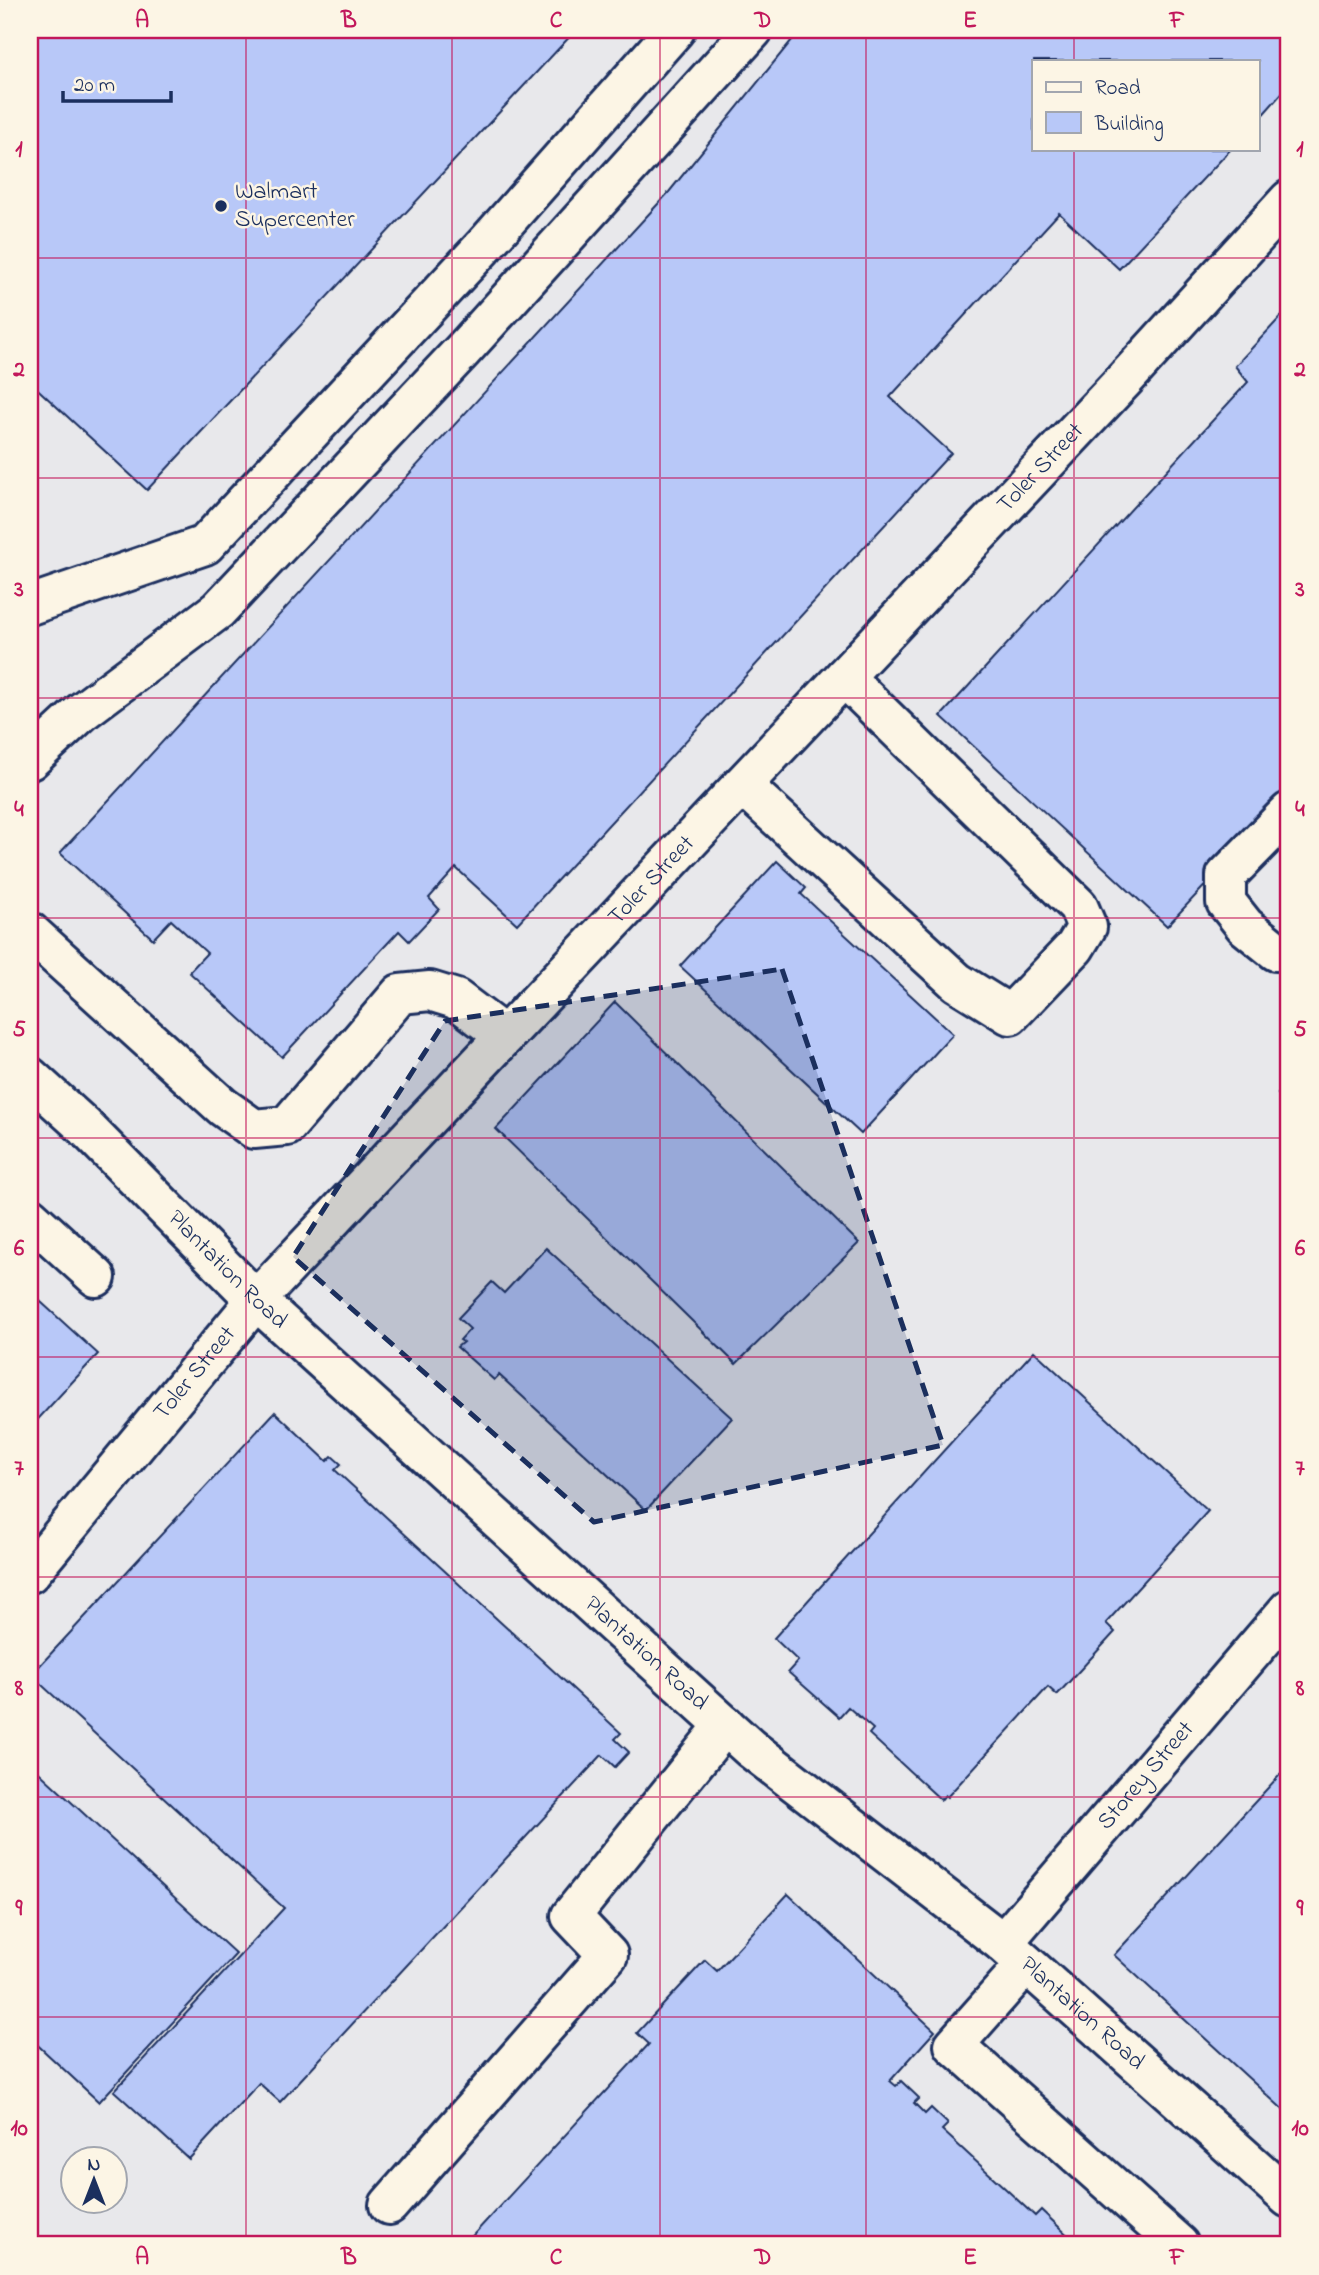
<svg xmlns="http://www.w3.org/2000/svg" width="1319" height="2275" viewBox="0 0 1319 2275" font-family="'Indie Flower',sans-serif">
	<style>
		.built { fill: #e8e8eb; fill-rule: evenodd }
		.building { fill: #b8c8f8; stroke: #1b2f5e; stroke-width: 2 }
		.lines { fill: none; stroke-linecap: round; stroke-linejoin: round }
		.minor-casing { stroke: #1b2f5e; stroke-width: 44 }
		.minor { stroke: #fcf5e5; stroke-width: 38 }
		.marked { fill: #1b2f5e; fill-opacity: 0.2; stroke: #1b2f5e; stroke-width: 5; stroke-dasharray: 14 9; stroke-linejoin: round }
		.grid { fill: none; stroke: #c2185b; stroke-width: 2; stroke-opacity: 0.55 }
		.poi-dot { fill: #1b2f5e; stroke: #fcf5e5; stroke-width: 2.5 }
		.labels { text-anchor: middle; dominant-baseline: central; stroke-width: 5; stroke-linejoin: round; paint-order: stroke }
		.poi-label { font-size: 24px; fill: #1b2f5e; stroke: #fcf5e5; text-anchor: start }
		.street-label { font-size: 24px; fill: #1b2f5e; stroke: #fcf5e5 }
		.neatline { fill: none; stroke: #c2185b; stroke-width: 2.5 }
		.grid-label { font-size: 23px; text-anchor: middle; font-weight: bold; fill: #c2185b }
	</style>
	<rect width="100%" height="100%" fill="#fcf5e5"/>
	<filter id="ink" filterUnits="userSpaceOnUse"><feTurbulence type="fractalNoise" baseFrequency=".0143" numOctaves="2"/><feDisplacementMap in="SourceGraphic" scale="14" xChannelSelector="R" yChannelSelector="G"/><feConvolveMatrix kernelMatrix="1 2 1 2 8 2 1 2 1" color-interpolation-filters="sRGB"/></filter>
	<g filter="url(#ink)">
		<path class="built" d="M 30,30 L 1289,30 L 1289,2245 L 30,2245 ZM 1034,61 L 1258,61 L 1258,149 L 1034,149 ZM 74,2160 L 116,2160 L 116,2202 L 74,2202 Z"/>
		<g class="building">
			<path d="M 30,30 L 576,30 L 147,490 L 30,382 Z"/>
			<path d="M 800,30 L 1289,30 L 1289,85 L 1258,120 L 1258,61 L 1034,61 L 1034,149 L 1231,149 L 1119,269 L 1059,213 L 890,397 L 951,453 L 517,924 L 456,868 L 429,898 L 439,909 L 409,941 L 399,931 L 282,1057 L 189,972 L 207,953 L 171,920 L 153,939 L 60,853 L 669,192 Z"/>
			<path d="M 1289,308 L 1289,410 L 1284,415 L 1289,420 L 1289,796 L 1167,926 L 941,716 L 1248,382 L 1235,366 Z"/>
			<path d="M 777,861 L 806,888 L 801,894 L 953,1034 L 861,1134 L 680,966 Z"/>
			<path d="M 615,1002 L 859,1243 L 736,1364 L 496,1129 Z"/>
			<path d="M 1289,1082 L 1289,1105 L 1278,1094 Z"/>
			<path d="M 546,1248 L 732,1418 L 646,1510 L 499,1375 L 494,1380 L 457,1347 L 463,1342 L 460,1340 L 470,1329 L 458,1318 L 492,1282 L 504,1293 Z"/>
			<path d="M 30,1292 L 98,1354 L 30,1428 Z"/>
			<path d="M 1034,1351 L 1208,1511 L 1106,1623 L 1115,1632 L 1057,1695 L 1048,1687 L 947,1797 L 945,1795 L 941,1800 L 869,1734 L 873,1729 L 848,1707 L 839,1717 L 788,1672 L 798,1661 L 774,1638 Z"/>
			<path d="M 275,1412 L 327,1461 L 332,1456 L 341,1464 L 335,1470 L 621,1733 L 615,1739 L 629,1752 L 615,1767 L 602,1755 L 280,2102 L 259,2083 L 189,2159 L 114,2091 L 284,1908 L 31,1675 Z"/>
			<path d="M 30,1764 L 236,1954 L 99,2102 L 30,2038 Z"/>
			<path d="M 1289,1765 L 1289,2115 L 1114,1955 Z"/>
			<path d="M 788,1894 L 935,2031 L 890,2081 L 896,2086 L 901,2081 L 919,2098 L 914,2103 L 925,2114 L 931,2108 L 948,2124 L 942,2130 L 1035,2216 L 1041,2210 L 1078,2245 L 464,2245 L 649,2044 L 637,2033 L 705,1960 L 717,1971 Z"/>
		</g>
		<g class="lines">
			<g class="minor-casing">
				<g id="minor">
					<path d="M 30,605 L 205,545 L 483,247 L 675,30"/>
					<path d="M 30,760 L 83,711 L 218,610 L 463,350 L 753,30"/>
					<path d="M 742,785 L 957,982 L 1010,1015 L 1075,947 L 1087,927 L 1078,906 L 844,677"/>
					<path d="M 1289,812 L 1226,876 L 1226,902 L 1245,926 L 1276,951 L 1289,951"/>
					<path d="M 30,932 L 223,1107 L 254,1129 L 287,1126 L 400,994 L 430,991 L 456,999 L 505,1036"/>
					<path id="s1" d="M 30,1077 L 84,1126 L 256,1300 L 750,1748 L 1003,1943 L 1289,2198"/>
					<path d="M 30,1217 L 96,1277"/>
					<path id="s2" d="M 30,1573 L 256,1300 L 1127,377 L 1289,200"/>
					<path id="s3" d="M 1003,1943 L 1289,1609"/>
					<path d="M 1026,1964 L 954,2045 L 1179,2245"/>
					<path d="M 389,2205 L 608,1955 L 571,1916 L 725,1725"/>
				</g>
			</g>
			<use href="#minor" class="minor"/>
		</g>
	</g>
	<path class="marked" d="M 782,969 L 943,1445 L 594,1522 L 293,1257 L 445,1021 Z"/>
	<path class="grid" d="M 246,30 L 246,2245M 452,30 L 452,2245M 660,30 L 660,2245M 866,30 L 866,2245M 1074,30 L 1074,61M 1074,149 L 1074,2245M 30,258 L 1289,258M 30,478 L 1289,478M 30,698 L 1289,698M 30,918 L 1289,918M 30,1138 L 1289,1138M 30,1357 L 1289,1357M 30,1577 L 1289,1577M 30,1797 L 1289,1797M 30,2017 L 1289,2017"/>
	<circle class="poi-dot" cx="221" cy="206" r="7"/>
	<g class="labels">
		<g class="poi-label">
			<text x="235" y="192">Walmart<tspan x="235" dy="28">Supercenter</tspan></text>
		</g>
		<g class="street-label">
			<text stroke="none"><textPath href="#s2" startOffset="1498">Toler Street</textPath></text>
			<text stroke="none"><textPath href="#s2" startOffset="931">Toler Street</textPath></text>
			<text stroke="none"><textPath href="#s1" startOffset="276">Plantation Road</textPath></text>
			<text stroke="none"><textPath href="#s2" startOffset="259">Toler Street</textPath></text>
			<text stroke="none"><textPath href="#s1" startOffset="844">Plantation Road</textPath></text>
			<text stroke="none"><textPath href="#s3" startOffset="220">Storey Street</textPath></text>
			<text stroke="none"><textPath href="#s1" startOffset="1410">Plantation Road</textPath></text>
		</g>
	</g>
	<rect width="1319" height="2275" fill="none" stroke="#fcf5e5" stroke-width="77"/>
	<rect x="1032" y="60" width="228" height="91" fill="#fcf5e5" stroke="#a2a6af" stroke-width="2"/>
	<rect x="1046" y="82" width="35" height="10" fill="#fcf5e5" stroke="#a2a6af" stroke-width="2"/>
	<text x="1095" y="94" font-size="21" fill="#1b2f5e">Road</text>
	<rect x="1046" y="112" width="35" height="21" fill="#b8c8f8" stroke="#a2a6af" stroke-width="2"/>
	<text x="1095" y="130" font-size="21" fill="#1b2f5e">Building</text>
	<g transform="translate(94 2180)"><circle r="33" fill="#fcf5e5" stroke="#a2a6af" stroke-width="2"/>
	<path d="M0-5L12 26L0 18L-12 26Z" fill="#1b2f5e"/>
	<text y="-10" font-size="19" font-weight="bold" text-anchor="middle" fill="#1b2f5e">N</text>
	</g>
	<path d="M63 91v10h108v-10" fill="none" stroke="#1b2f5e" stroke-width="3.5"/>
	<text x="74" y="91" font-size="21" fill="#1b2f5e" stroke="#fcf5e5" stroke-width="5" paint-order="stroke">20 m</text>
	<rect x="38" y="38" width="1242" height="2198" class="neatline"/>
	<g class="grid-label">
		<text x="142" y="27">A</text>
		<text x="349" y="27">B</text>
		<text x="556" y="27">C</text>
		<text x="763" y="27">D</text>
		<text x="970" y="27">E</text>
		<text x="1177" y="27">F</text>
		<text x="19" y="156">1</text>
		<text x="1300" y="156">1</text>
		<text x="19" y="376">2</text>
		<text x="1300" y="376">2</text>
		<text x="19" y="596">3</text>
		<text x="1300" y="596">3</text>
		<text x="19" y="816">4</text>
		<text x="1300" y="816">4</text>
		<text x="19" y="1036">5</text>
		<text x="1300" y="1036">5</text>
		<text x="19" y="1255">6</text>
		<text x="1300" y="1255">6</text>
		<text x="19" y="1475">7</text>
		<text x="1300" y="1475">7</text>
		<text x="19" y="1695">8</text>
		<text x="1300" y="1695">8</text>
		<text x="19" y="1915">9</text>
		<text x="1300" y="1915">9</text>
		<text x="19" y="2135">10</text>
		<text x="1300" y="2135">10</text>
		<text x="142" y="2264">A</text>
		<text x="349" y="2264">B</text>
		<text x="556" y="2264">C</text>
		<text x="763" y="2264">D</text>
		<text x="970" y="2264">E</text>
		<text x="1177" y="2264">F</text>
	</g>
</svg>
